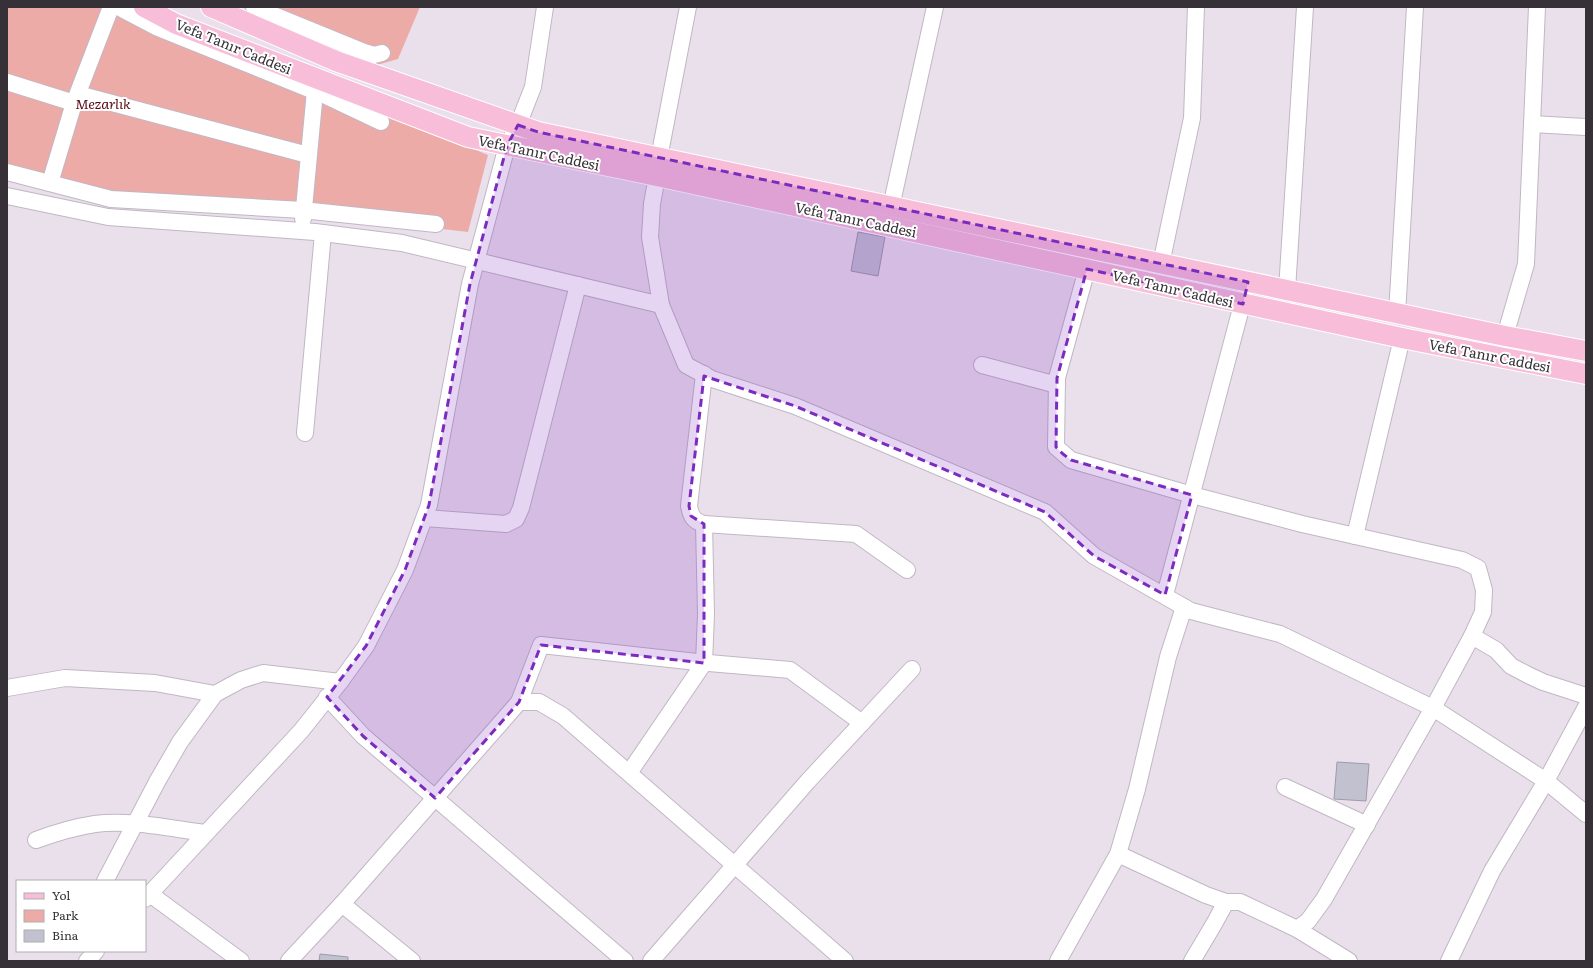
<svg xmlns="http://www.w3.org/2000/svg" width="1593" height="968" viewBox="0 0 1593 968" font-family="Literata,serif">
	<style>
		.green { fill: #edaba7 }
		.building { fill: #c2c1d0; stroke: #9c9ba9 }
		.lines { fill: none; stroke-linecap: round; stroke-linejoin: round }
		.minor-casing { stroke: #c1b7c4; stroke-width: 18 }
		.major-casing { stroke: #fff; stroke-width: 22 }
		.minor { stroke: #fff; stroke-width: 16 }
		.major { stroke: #f8bed9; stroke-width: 20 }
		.marked { fill: #7b2cbf; fill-opacity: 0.2; stroke: #7b2cbf; stroke-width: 3; stroke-dasharray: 8 5; stroke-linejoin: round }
		.labels { text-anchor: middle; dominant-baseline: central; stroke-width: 4; stroke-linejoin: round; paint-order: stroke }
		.street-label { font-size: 14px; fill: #353136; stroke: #fff }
		.park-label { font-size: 14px; font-style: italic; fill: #570d13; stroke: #fff }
	</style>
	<rect width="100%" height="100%" fill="#eae0ec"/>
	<g class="green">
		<path d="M 7,7 L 130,7 L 488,155 L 468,232 L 322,215 L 114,203 L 7,178 Z"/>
		<path d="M 242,7 L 420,7 L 398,59 L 377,65 Z"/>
	</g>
	<g class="building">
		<path d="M 858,232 L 885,237 L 878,276 L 851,271 Z"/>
		<path d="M 1337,762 L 1369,764 L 1366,801 L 1334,799 Z"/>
		<path d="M 320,954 L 348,957 L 348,961 L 319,961 Z"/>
	</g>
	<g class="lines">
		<g class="minor-casing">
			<g id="minor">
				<path d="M 118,7 L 156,27 L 324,95 L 381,122"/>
				<path d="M 254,7 L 364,52 L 374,55 L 382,53"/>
				<path d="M 7,82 L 74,103"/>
				<path d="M 78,94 L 308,155"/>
				<path d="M 1532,124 L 1585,127"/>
				<path d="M 659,158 L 688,7"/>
				<path d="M 7,172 L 111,199 L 302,210 L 436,224"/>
				<path d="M 657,176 L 652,204 L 650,237 L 661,305 L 686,365 L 712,379 L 795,406 L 1045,512 L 1094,556 L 1191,611 L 1280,634 L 1433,708 L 1546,781 L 1586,814"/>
				<path d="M 50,183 L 74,103 L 111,7"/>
				<path d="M 7,196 L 108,217 L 315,232 L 402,243 L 661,305"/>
				<path d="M 891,207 L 935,7"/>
				<path d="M 303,219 L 315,91"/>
				<path d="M 1161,264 L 1192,118 L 1196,7"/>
				<path d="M 1087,269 L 1057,378 L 1056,447 L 1071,460 L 1192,495 L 1302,524 L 1462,560 L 1478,568 L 1484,590 L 1483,612 L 1472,636 L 1433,708 L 1324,899 L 1308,921 L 1297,929 L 1240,902 L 1226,902 L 1206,895 L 1118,854"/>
				<path d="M 1287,290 L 1305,7"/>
				<path d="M 1397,314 L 1415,7"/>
				<path d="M 1505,336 L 1526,264 L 1537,7"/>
				<path d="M 982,365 L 1057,385"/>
				<path d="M 704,374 L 689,506 C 691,516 693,521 704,524 L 856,534 L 907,570"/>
				<path d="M 305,433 L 323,233"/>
				<path d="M 425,518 L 506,524 L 516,519 L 521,508 L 578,285"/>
				<path d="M 1355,536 L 1402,338"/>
				<path d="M 1165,595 L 1248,282"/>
				<path d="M 1472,636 L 1496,650 L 1511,666 L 1528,675 L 1543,682 L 1586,696"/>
				<path d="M 7,688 L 65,678 L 155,683 L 215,694 L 241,680 L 263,673 L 340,682"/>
				<path d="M 327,697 L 363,736 L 625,961"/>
				<path d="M 519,702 L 539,702 L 563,716 L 845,961"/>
				<path d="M 629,773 L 704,663 L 706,614 L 704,524"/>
				<path d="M 1285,787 L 1367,825"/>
				<path d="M 36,840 C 55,833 75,827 95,824 C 128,819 173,829 206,833"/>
				<path d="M 105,881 L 158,780 L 180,742 L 215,694"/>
				<path d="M 150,894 L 241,961"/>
				<path d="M 145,899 L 301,731 L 340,682 L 366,646 L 405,570 L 429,505 L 470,284 L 507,146 L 518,125 L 533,87 L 545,7"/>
				<path d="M 342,904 L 412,961"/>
				<path d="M 1297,929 L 1349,961"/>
				<path d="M 87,961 L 96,951"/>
				<path d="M 289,961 L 342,904 L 519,702 L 541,645 L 697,662 L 790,670 L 862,723"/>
				<path d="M 651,961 L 808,781 L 912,669"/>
				<path d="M 1058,961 L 1118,854 L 1137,789 L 1168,657 L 1184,607"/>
				<path d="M 1192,961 L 1214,924 L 1226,902"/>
				<path d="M 1449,961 L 1492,871 L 1546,781 L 1586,707"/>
			</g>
		</g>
		<g class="major-casing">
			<g id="major">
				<path d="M 144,7 L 176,24 L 468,137 L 657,176 L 1402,338 L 1586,374"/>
				<path d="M 211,7 L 336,61 L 538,132 L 1505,336 L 1586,351"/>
			</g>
		</g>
		<use href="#minor" class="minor"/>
		<use href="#major" class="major"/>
	</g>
	<path class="marked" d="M 518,125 L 538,132 L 1248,282 L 1243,304 L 1087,269 L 1057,378 L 1056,447 L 1063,454 L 1071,460 L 1192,495 L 1165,595 L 1094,556 L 1045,512 L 795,406 L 704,376 L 689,506 L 691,516 L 704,524 L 704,663 L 541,645 L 519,702 L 435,798 L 363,736 L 327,697 L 366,646 L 405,570 L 429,505 L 470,284 L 507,146 Z"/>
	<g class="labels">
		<g class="street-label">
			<text transform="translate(234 46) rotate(22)">Vefa Tanır Caddesi</text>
			<text transform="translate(539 152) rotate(12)">Vefa Tanır Caddesi</text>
			<text transform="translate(856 219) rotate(12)">Vefa Tanır Caddesi</text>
			<text transform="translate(1173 288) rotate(13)">Vefa Tanır Caddesi</text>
			<text transform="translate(1490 355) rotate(11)">Vefa Tanır Caddesi</text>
		</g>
		<g class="park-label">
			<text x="103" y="103">Mezarlık</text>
		</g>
	</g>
	<rect width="1593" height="968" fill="none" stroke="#353136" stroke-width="16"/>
	<rect x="16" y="880" width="130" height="72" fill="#ffffff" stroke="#aeadaf"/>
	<rect x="24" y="893" width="20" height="6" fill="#f8bed9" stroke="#aeadaf"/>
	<text x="52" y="900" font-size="12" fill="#353136">Yol</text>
	<rect x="24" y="910" width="20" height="12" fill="#edaba7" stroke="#aeadaf"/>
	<text x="52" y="920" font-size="12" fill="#353136">Park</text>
	<rect x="24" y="930" width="20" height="12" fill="#c2c1d0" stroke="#aeadaf"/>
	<text x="52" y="940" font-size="12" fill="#353136">Bina</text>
</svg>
